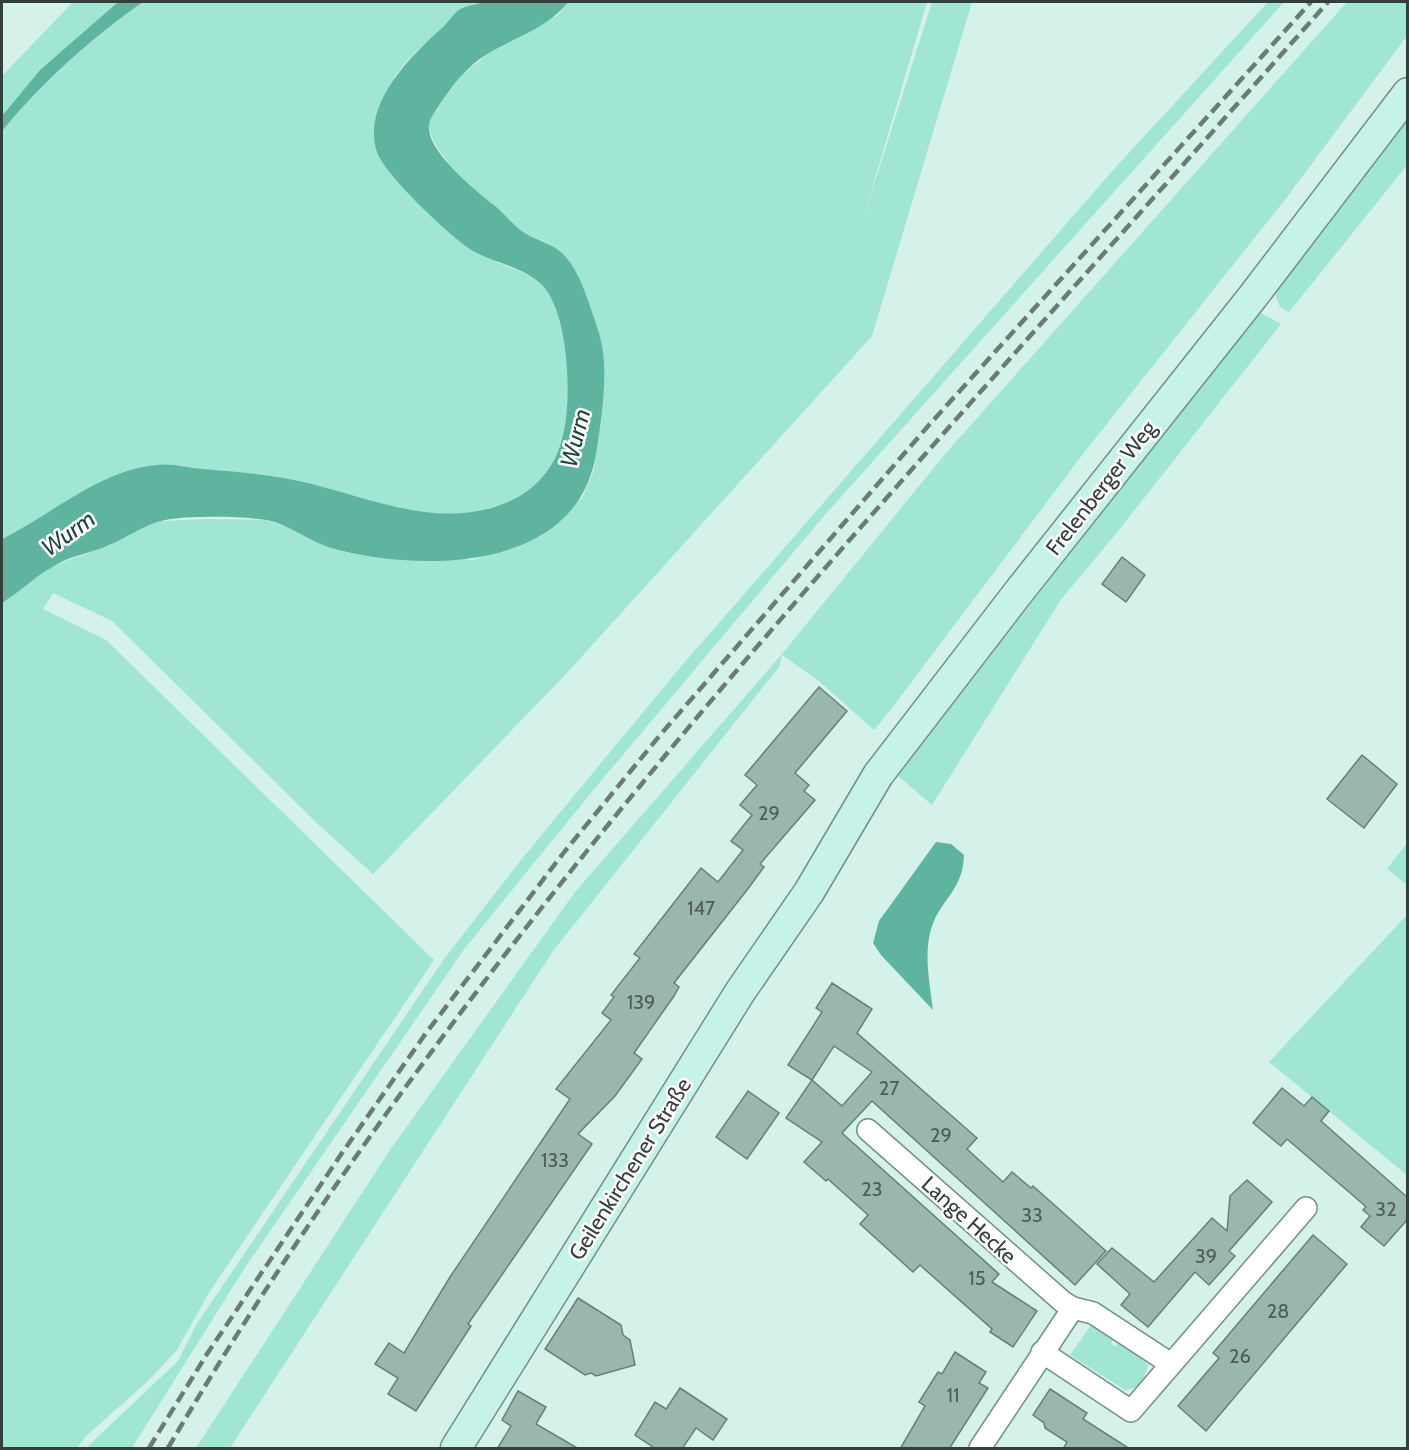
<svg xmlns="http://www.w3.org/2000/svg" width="1409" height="1450" viewBox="0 0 1409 1450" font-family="Cabin,sans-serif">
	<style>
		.green { fill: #a1e5d3 }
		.water { fill: #5eb49f }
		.building { fill: #9ab7ae; stroke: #668079; stroke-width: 1.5; fill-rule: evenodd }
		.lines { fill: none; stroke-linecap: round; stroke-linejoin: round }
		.minor-casing { stroke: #748f87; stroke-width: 24 }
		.secondary-casing { stroke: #748f87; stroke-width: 33 }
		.minor { stroke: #fff; stroke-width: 21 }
		.secondary { stroke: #c6f2e8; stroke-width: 30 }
		.rail { stroke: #6b7c77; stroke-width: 4.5; stroke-dasharray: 12 6; stroke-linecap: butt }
		.labels { text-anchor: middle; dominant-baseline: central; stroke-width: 5; stroke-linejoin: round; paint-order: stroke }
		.number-label { font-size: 20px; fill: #4e5d58 }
		.street-label { font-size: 22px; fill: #343f3c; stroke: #fff }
		.water-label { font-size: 24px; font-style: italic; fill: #1d453b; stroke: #fff }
	</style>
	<rect width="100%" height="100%" fill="#d4f2e9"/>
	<g class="green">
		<path d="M 73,2 L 118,2 L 40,70 L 2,116 L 2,76 Z"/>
		<path d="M 143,2 L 483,2 C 476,5 466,5 460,9 C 454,13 449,21 444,26 C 421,47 398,65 386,94 C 381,107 372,126 375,140 C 383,181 458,242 494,261 C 509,268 530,272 542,285 C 569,314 572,399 563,436 C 556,464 540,486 514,499 C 442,534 370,497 299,481 C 268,474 236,472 204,469 C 188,467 173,463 157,465 C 99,470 53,514 2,539 L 2,131 C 43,81 90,39 143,2 Z"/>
		<path d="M 568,2 L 927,2 L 864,216 L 932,2 L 972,2 L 872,336 L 566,674 L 373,874 L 322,828 L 112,621 L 53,593 L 43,609 L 106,640 L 434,960 L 210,1291 L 177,1350 L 148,1381 L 85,1437 L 77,1448 L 2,1448 L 2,603 L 54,565 L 108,546 L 145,526 L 161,521 L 208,519 L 266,520 L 296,530 L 328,547 L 473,560 L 518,545 L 582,498 L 594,470 L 603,376 L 603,352 L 585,294 L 572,266 L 561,252 L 544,241 L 526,235 L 483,199 L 450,166 L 434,142 L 428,127 L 430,118 L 461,76 L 489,53 L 558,15 Z"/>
		<path d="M 1268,2 L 1284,2 L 823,517 L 590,794 L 465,948 L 244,1269 L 132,1448 L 86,1448 L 178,1361 L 196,1325 L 444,959 L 525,855 L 678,670 L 1114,169 Z"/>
		<path d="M 1347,2 L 1407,2 L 1407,36 L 1284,201 L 1086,450 L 889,712 L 874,730 L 819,681 L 782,655 L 779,667 L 553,951 L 230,1448 L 196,1448 L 390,1150 L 575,892 L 782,654 L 946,453 Z"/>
		<path d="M 1407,118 L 1407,165 L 1289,312 L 1280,307 L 1276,296 L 1277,288 Z"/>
		<path d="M 1261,313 L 1281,324 L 1115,535 L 1062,598 L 932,805 L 898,776 L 1253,316 Z"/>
		<path d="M 1407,843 L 1407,885 L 1387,869 Z"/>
		<path d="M 1407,915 L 1407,914 L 1407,1175 L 1269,1062 Z"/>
		<path d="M 1091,1325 L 1115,1337 L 1111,1343 L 1115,1347 L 1121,1340 L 1136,1350 L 1148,1366 C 1143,1381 1141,1388 1125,1390 L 1070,1355 Z"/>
	</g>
	<g class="water">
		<path d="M 118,2 L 143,2 C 90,39 43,81 2,131 L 2,116 L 40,70 Z"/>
		<path d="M 483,2 L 568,2 C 548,28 517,36 489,53 C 475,61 462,74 452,87 C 447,95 429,117 429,125 C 426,151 476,191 495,206 C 506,215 516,229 528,235 C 540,241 552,244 562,253 C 575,265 583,286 589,303 C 594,319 601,335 603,352 C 607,383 601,422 596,454 C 577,572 422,573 331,548 C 309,541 290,525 267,520 C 241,516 197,516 171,519 C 147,522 129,537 107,546 C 91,553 74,555 59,563 C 38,574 21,591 2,603 L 2,539 C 53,514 99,470 157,465 C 173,463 188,468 204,469 C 236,472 268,474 299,481 C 371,497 443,534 514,499 C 540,486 557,463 563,435 C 572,399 569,313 542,285 C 522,265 489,263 467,247 C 445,231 385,175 377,152 C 361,103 412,55 444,26 C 449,21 454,13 460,9 C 467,5 476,5 483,2 Z"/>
		<path d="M 936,842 L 951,844 L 964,855 C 963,890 942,898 932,926 C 923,952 930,984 933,1010 L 881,955 L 873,943 L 879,921 Z"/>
	</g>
	<g class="building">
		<path d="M 1122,557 L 1145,575 L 1126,602 L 1102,584 Z"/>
		<path d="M 819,687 L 847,711 L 795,773 L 809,785 L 804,791 L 815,800 L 760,864 L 764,867 L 747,890 L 674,983 L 679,987 L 674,996 L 634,1053 L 642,1059 L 615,1096 L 578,1134 L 592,1144 L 468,1324 L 471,1326 L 416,1411 L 388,1394 L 398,1378 L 375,1364 L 389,1343 L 404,1353 L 450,1277 L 570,1099 L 556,1089 L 611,1020 L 602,1013 L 614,997 L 611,995 L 640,958 L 634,954 L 701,868 L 718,882 L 743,850 L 731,841 L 752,815 L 740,805 L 757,785 L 745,775 Z"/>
		<path d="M 1362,755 L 1397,784 L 1364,828 L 1327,799 Z"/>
		<path d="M 832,983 L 872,1009 L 857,1033 L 977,1138 L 967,1149 L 1003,1182 L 1012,1172 L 1031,1188 L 1033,1186 L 1106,1251 L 1075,1285 L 872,1101 L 842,1133 L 999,1274 L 992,1282 L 1037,1311 L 1013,1347 L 990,1332 L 992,1329 L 920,1265 L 913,1272 L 860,1224 L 868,1215 L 828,1179 L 826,1181 L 804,1162 L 822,1142 L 786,1118 L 812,1080 L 788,1065 L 822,1012 L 816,1008 ZM 834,1046 L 872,1072 L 842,1106 L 812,1080 Z"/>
		<path d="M 1282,1088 L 1304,1106 L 1312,1097 L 1329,1111 L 1321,1121 L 1407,1197 L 1407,1220 L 1384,1246 L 1361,1227 L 1370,1216 L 1363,1210 L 1366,1207 L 1363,1204 L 1287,1139 L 1281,1146 L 1253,1123 Z"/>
		<path d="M 748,1091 L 779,1113 L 747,1159 L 716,1137 Z"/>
		<path d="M 1247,1180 L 1272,1202 L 1229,1251 L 1235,1256 L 1209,1285 L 1195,1272 L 1148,1327 L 1121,1305 L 1130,1294 L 1097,1264 L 1112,1248 L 1154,1282 L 1212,1218 L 1227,1231 L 1230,1196 Z"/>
		<path d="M 1313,1235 L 1347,1264 L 1206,1431 L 1178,1406 L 1219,1358 L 1213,1353 Z"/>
		<path d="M 578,1298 L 621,1325 L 623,1335 L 630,1340 L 635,1365 L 596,1376 L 591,1373 L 585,1375 L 545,1349 Z"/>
		<path d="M 955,1352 L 986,1372 L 979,1383 L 988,1388 L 949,1449 L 900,1449 L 925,1406 L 919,1402 L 938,1372 L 942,1374 Z"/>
		<path d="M 680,1388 L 727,1419 L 713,1440 L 696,1428 L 682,1449 L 656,1449 L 635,1435 L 655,1402 L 666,1409 Z"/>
		<path d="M 1050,1389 L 1087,1413 L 1083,1419 L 1130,1449 L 1063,1449 L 1067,1442 L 1045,1428 L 1044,1423 L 1033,1415 Z"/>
		<path d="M 518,1391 L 546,1407 L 536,1424 L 579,1449 L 497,1449 L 511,1426 L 502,1420 Z"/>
	</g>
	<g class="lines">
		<g class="minor-casing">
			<g id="minor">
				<path d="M 868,1130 L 1063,1302 L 1073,1308 L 1093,1313 L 1171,1364"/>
				<path d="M 1042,1352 L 1131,1411 L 1306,1208"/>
				<path d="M 980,1448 L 1073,1308"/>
			</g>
		</g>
		<g class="secondary-casing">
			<path id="secondary" d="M 456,1448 L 740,992 L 809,892 L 878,775 L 1021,589 L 1254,295 L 1408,93"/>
		</g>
		<use href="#minor" class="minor"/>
		<use href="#secondary" class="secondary"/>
		<g class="rail">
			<path d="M 149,1448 L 207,1354 L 342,1153 L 426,1033 L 565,851 L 661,734 L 929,425 L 1311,2"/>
			<path d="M 168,1448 C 374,1096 636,781 906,476 C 1046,317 1188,160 1328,2"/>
		</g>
	</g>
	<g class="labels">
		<g class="number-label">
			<text x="769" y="813">29</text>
			<text x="701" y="908">147</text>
			<text x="641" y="1002">139</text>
			<text x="889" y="1088">27</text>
			<text x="941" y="1135">29</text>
			<text x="555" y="1160">133</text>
			<text x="872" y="1189">23</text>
			<text x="1386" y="1209">32</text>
			<text x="1032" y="1215">33</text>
			<text x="1206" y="1256">39</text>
			<text x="977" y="1278">15</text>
			<text x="1278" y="1311">28</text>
			<text x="1240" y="1356">26</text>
			<text x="953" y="1395">11</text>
		</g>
		<g class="street-label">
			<text transform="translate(1101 488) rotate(-52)">Frelenberger Weg</text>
			<text transform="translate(630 1169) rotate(-58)">Geilenkirchener Straße</text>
			<text transform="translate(969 1220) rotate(42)">Lange Hecke</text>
		</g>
		<g class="water-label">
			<text transform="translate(575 438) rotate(-76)">Wurm</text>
			<text transform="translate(68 533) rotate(-36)">Wurm</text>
		</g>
	</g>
	<rect width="1409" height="1450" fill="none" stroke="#343f3c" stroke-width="6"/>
</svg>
